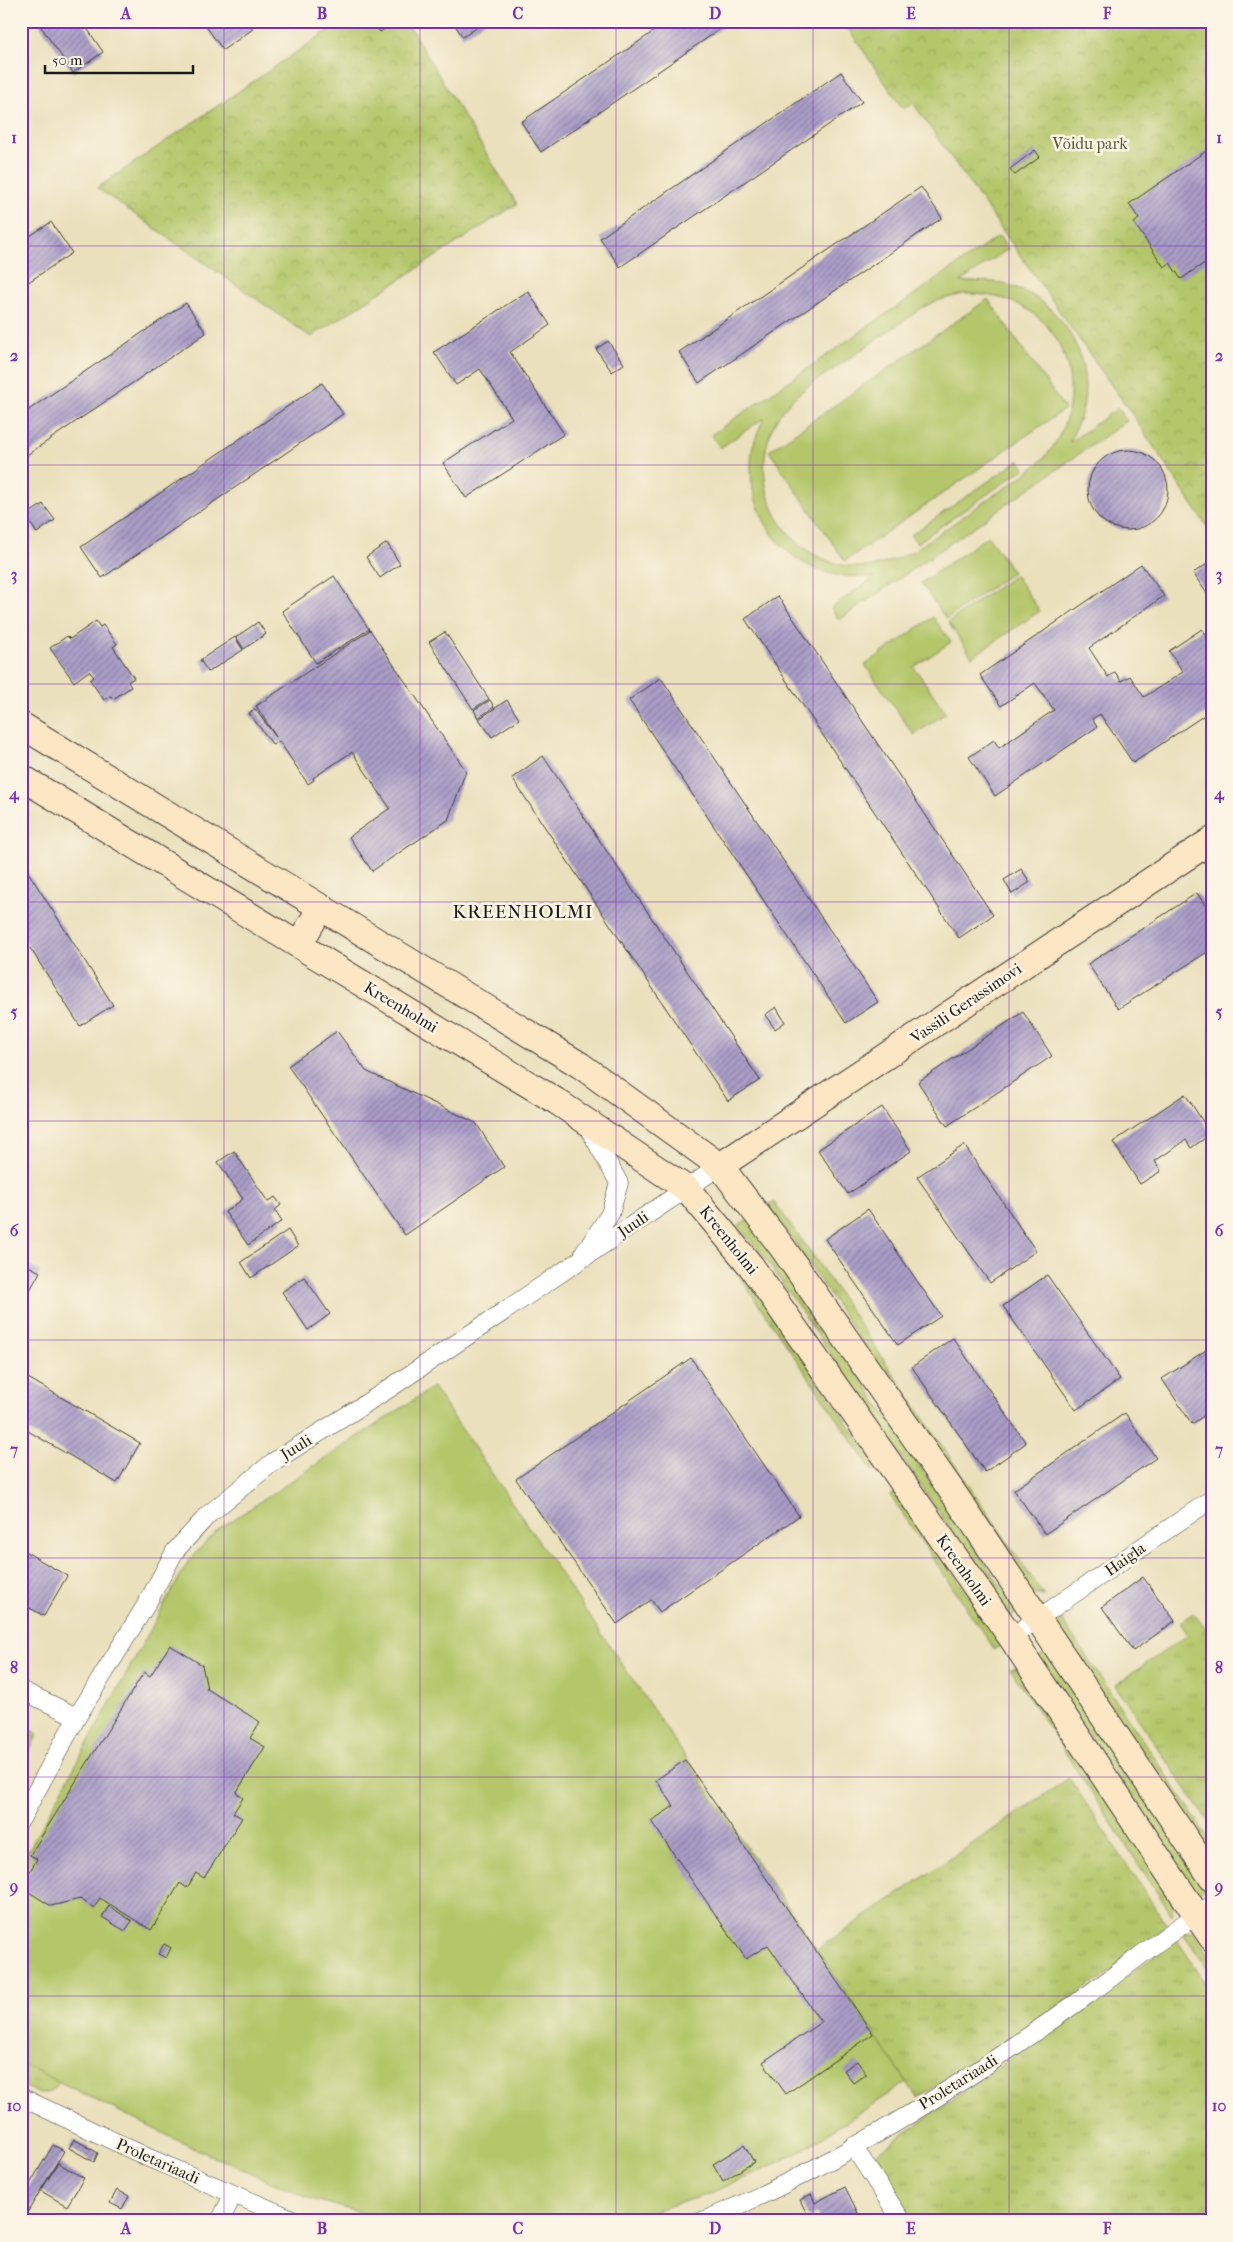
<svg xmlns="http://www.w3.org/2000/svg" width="1233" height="2242" viewBox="0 0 1233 2242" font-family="'IM FELL French Canon',serif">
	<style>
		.grass { fill: url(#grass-tufts); stroke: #687142 }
		.park { fill: url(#park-crowns); stroke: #687142 }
		.garden { fill: #b4c669; stroke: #687142; fill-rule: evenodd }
		.building { fill: url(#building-hatch) }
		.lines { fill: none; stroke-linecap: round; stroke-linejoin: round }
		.street-casing { stroke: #3b3934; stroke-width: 19 }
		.secondary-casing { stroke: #3b3934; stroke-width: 28 }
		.street { stroke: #fff; stroke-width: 18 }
		.secondary { stroke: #fce6c4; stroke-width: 26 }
		.grid { fill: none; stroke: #7b2cbf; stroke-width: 1; stroke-opacity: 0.55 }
		.labels { text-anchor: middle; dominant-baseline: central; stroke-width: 5; stroke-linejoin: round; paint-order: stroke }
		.park-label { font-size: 16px; fill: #515837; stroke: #fcf5e5 }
		.street-label { font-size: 16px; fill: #1c1c1c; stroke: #fcf5e5 }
		.quarter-label { font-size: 19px; letter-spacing: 1px; fill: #1c1c1c; stroke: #fcf5e5 }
		.neatline { fill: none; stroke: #7b2cbf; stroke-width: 2 }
		.grid-label { font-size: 16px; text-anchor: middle; font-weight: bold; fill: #7b2cbf }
	</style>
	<defs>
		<pattern id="grass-tufts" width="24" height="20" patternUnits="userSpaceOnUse" patternTransform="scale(1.25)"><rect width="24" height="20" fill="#b4c669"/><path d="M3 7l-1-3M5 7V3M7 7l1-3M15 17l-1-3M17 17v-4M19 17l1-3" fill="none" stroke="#9aaa5a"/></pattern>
		<pattern id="park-crowns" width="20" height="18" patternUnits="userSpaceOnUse" patternTransform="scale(1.25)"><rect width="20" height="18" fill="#b4c669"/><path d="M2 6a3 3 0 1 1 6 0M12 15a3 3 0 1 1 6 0" fill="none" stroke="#9aaa5a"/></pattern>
		<pattern id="building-hatch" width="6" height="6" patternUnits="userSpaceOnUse" patternTransform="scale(1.25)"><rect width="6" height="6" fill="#aa9dc8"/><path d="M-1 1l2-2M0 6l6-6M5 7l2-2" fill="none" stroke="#8a7fa2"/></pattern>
	</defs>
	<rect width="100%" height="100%" fill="#fcf5e5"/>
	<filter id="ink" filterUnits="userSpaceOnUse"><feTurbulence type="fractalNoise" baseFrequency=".02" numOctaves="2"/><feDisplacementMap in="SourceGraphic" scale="10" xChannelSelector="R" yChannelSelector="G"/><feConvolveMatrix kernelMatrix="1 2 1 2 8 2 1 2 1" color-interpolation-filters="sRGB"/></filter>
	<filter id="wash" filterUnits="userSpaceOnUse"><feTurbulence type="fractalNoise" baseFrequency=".0096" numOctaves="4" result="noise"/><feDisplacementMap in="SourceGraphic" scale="20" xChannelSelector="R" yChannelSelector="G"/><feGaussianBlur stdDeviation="1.12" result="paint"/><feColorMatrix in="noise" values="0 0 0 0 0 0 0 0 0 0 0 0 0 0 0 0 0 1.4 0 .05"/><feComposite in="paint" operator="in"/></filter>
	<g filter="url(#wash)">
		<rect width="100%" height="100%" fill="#eae0bc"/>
		<g class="grass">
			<path d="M 774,1202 L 810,1251 L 1044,1596 L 1034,1594 L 1028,1587 L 768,1204 Z"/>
			<path d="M 747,1220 L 772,1246 L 1018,1612 L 1011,1617 L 763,1255 L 738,1226 Z"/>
			<path d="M 723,1244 L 877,1466 L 873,1471 L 726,1257 L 721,1247 Z"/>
			<path d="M 899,1493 L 1001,1644 L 995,1650 L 890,1495 Z"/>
			<path d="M 1193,1613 L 1212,1635 L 1212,1827 L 1115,1685 L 1188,1635 L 1180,1622 Z"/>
			<path d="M 1061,1619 L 1212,1843 L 1212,1862 L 1057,1627 Z"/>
			<path d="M 1049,1650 L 1205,1888 L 1196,1895 L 1037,1658 Z"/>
			<path d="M 1018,1667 L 1173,1898 L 1174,1913 L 1172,1915 L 1016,1678 L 1010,1669 Z"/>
			<path d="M 1069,1778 L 1167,1925 L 1114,1970 L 918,2098 L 816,1950 Z"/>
			<path d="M 1194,1932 L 1212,1958 L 1212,1975 L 1183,1933 Z"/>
			<path d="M 1177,1940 L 1212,1993 L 1212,2221 L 912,2221 L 870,2158 Z"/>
			<path d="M 21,2050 L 59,2082 L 50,2092 L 40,2094 L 21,2085 Z"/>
		</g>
		<g class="park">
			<path d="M 342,21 L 406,21 L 517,204 L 311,337 L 97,188 Z"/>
			<path d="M 843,21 L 1212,21 L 1212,534 L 1136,420 L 913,103 L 903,109 Z"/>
			<path d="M 21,1725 L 38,1734 L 21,1766 Z"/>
		</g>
		<g class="garden">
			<path d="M 999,236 L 1008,249 L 960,282 C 975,282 990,280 1005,284 C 1057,298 1091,349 1084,402 C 1082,416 1075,428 1070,442 L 1118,408 L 1127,421 L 839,620 L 831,608 L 875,577 C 856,577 839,577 821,571 C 771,553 743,498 753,446 C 756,436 760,427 764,418 L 720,448 L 711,435 ZM 963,294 C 999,293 1035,305 1055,337 C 1081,380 1073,435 1034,467 C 1020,479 1003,489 988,499 C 963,517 938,534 913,551 C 897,559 880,567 862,567 C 786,567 740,483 778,417 C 792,394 819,379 841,364 C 868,345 895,327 922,308 L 936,301 Z"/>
			<path d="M 988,299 L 1065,409 L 845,561 L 769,451 Z"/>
			<path d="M 1019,460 L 1025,468 L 917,543 L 911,535 Z"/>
			<path d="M 988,536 L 1013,572 L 946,619 L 921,583 Z"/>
			<path d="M 1015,575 L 1040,611 L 972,657 L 948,622 Z"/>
			<path d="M 933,617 L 951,642 L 914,667 L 946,713 L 914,735 L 865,665 Z"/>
			<path d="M 433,1387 L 907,2082 L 796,2154 L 712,2193 L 660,2209 L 605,2221 L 403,2221 L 357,2212 L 308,2198 L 187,2145 L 21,2063 L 21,1864 L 189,1560 L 219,1529 Z"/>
		</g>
		<g id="blocks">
			<g class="building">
				<path d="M 37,21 L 82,21 L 103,52 L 73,73 Z"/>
				<path d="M 202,21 L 247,21 L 253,29 L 223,50 Z"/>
				<path d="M 372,21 L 395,21 L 380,32 Z"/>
				<path d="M 452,21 L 487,21 L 463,37 Z"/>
				<path d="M 669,21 L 732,21 L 541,152 L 521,122 Z"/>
				<path d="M 841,72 L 862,102 L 620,267 L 600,238 Z"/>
				<path d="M 1212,147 L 1212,258 L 1181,279 L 1170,263 L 1164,267 L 1134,223 L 1139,219 L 1129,204 Z"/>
				<path d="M 1035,150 L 1040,157 L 1015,175 L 1010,169 Z"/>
				<path d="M 921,187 L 942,218 L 699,383 L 679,352 Z"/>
				<path d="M 51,222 L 72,253 L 21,287 L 21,242 Z"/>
				<path d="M 528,291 L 550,325 L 510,352 L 564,434 L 466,498 L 443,463 L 512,418 L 480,369 L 456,385 L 434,352 Z"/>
				<path d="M 186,303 L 206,333 L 21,459 L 21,415 Z"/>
				<path d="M 608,341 L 624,364 L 612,372 L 596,349 Z"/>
				<path d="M 322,383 L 343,414 L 102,578 L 81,547 Z"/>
				<circle cx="1128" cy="490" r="40"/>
				<path d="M 43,504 L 55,520 L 37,533 L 25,516 Z"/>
				<path d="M 387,543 L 400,564 L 380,578 L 366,557 Z"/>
				<path d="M 1212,561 L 1212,601 L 1193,573 Z"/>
				<path d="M 1141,564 L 1164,596 L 1089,648 L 1108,677 L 1115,672 L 1121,681 L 1130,676 L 1144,697 L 1183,672 L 1169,651 L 1202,629 L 1212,643 L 1212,710 L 1133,763 L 1100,714 L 1092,719 L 1097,727 L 995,796 L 969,757 L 994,740 L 999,748 L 1054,710 L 1035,683 L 1001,706 L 980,675 Z"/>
				<path d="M 334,576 L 369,629 L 316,663 L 282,611 Z"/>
				<path d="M 778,596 L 993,915 L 959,938 L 745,619 Z"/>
				<path d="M 96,621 L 100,627 L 103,625 L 117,644 L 113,647 L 134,678 L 128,682 L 131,687 L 113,699 L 111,696 L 104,700 L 90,680 L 94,677 L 89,671 L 74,682 L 50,648 L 67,636 L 70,639 Z"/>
				<path d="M 258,622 L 266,634 L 244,649 L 236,637 Z"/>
				<path d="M 370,630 L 466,771 L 448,820 L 372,871 L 349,837 L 390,808 L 352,752 L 313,778 L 314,780 L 308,784 L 279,741 L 273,745 L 249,713 L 255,709 L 276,737 L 256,706 Z"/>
				<path d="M 445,632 L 489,699 L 473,709 L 429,642 Z"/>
				<path d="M 235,637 L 243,650 L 208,672 L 200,660 Z"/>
				<path d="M 661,678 L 878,1002 L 846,1023 L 629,700 Z"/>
				<path d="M 490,700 L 494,707 L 478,718 L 474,710 Z"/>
				<path d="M 507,700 L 519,719 L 492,737 L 479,719 Z"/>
				<path d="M 543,756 L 760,1080 L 728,1101 L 512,778 Z"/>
				<path d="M 21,861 L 113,1005 L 80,1026 L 21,934 Z"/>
				<path d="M 1021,869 L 1030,882 L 1012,894 L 1004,880 Z"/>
				<path d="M 1197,893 L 1212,916 L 1212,949 L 1118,1009 L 1088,964 Z"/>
				<path d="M 776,1007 L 785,1022 L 775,1029 L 765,1015 Z"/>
				<path d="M 1023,1012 L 1052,1056 L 947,1126 L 918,1082 Z"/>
				<path d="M 337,1031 L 366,1071 L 476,1123 L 504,1167 L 405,1235 L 288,1066 Z"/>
				<path d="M 1185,1094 L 1211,1134 L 1191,1148 L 1186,1140 L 1155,1161 L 1161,1171 L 1140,1184 L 1113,1142 Z"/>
				<path d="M 882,1107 L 911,1151 L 848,1194 L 818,1150 Z"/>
				<path d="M 964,1145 L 1036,1251 L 990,1283 L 917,1177 Z"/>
				<path d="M 234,1151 L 268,1202 L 275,1197 L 281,1205 L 275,1210 L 282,1221 L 248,1245 L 225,1212 L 243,1199 L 218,1162 Z"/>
				<path d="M 868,1209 L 941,1316 L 898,1345 L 825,1239 Z"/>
				<path d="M 288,1230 L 298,1246 L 251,1278 L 241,1262 Z"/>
				<path d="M 21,1262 L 40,1272 L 21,1306 Z"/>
				<path d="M 1047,1275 L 1120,1379 L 1076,1410 L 1003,1306 Z"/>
				<path d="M 304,1277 L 330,1314 L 308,1330 L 282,1292 Z"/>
				<path d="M 953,1338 L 1026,1443 L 985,1472 L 912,1367 Z"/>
				<path d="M 1212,1346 L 1212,1410 L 1192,1424 L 1162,1379 Z"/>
				<path d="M 691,1358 L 799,1516 L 660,1612 L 651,1600 L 617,1624 L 516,1479 Z"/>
				<path d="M 21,1374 L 140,1443 L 117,1483 L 21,1427 Z"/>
				<path d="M 1125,1413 L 1156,1458 L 1045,1534 L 1014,1490 Z"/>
				<path d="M 21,1549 L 67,1576 L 44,1616 L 21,1603 Z"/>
				<path d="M 1143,1577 L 1175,1621 L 1133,1651 L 1102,1607 Z"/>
				<path d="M 170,1645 L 202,1665 L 207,1689 L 260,1722 L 250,1738 L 265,1747 L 236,1793 L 243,1798 L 233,1813 L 242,1818 L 204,1878 L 196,1873 L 187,1888 L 180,1883 L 151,1930 L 100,1898 L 94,1908 L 80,1899 L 51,1906 L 21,1887 L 37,1859 L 30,1855 L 144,1672 L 150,1676 Z"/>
				<path d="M 685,1760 L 873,2034 L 786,2094 L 763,2062 L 821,2022 L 768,1945 L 746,1959 L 651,1821 L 674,1806 L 656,1780 Z"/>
				<path d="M 109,1906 L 132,1921 L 125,1931 L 102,1917 Z"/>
				<path d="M 164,1944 L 171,1948 L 166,1958 L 158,1954 Z"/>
				<path d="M 857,2061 L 866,2074 L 853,2083 L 844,2070 Z"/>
				<path d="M 74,2139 L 98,2153 L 94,2162 L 69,2148 Z"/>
				<path d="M 53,2145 L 64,2151 L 27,2213 L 21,2209 L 21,2199 Z"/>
				<path d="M 744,2145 L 754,2162 L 723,2181 L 713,2164 Z"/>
				<path d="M 58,2163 L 84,2178 L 67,2206 L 41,2191 Z"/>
				<path d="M 845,2187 L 858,2213 L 843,2221 L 821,2221 L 817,2213 L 809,2218 L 800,2200 L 811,2194 L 815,2203 Z"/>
				<path d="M 117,2190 L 129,2196 L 122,2209 L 110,2203 Z"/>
			</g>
		</g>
	</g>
	<g filter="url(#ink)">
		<use href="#blocks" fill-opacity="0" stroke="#3b3934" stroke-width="1"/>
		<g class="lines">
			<g class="street-casing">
				<g id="street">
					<path d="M 584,1253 L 610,1214 L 619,1183 L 588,1127"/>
					<path d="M 1011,1637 L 1212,1499"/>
					<path d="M 21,1690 L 77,1717"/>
					<path d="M 21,1819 L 77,1717 L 146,1605 L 175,1551 L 209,1514 L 273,1462 L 387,1390 L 720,1166"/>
					<path d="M 21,2097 L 149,2158 L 297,2221"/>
					<path d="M 853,2146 L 902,2221"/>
					<path d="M 220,2221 L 233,2195"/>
					<path d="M 702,2221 C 837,2167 968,2080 1086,1996 C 1128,1966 1168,1932 1212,1905"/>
				</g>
			</g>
			<g class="secondary-casing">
				<g id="secondary">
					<path d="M 21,725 L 580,1065 L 720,1166 L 782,1247 L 954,1494 L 1212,1878"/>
					<path d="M 21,777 L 556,1101 L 687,1189 L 751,1266 L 1011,1637 L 1212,1938"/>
					<path d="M 299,945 L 321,907"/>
					<path d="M 720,1166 L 1212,840"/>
				</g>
			</g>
			<use href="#street" class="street"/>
			<use href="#secondary" class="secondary"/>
		</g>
	</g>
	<path class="grid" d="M 224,21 L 224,2221M 420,21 L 420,2221M 616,21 L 616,2221M 813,21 L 813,2221M 1009,21 L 1009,2221M 21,246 L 1212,246M 21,465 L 1212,465M 21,684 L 1212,684M 21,902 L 1212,902M 21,1121 L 1212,1121M 21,1340 L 1212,1340M 21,1558 L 1212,1558M 21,1777 L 1212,1777M 21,1996 L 1212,1996"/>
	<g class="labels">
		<g class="park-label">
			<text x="1090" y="143">Võidu park</text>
		</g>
		<g class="street-label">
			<text transform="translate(966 1003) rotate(-34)">Vassili Gerassimovi</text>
			<text transform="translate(401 1007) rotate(31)">Kreenholmi</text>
			<text transform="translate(633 1224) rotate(-34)">Juuli</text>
			<text transform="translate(729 1240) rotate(51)">Kreenholmi</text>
			<text transform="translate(296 1447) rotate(-32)">Juuli</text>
			<text transform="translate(1125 1559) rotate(-35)">Haigla</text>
			<text transform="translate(964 1570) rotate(55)">Kreenholmi</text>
			<text transform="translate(958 2082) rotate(-32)">Proletariaadi</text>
			<text transform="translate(158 2161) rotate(24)">Proletariaadi</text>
		</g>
		<g class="quarter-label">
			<text x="523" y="912">KREENHOLMI</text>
		</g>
	</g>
	<rect width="1233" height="2242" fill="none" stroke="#fcf5e5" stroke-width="55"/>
	<path d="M45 65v8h148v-8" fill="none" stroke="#1c1c1c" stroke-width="2.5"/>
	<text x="52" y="65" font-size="15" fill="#1c1c1c" stroke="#fcf5e5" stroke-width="4" paint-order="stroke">50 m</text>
	<rect x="28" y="28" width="1178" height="2186" class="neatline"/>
	<g class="grid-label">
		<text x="126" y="19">A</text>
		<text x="322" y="19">B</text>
		<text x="518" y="19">C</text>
		<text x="715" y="19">D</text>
		<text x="911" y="19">E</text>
		<text x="1107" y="19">F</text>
		<text x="14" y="143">1</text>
		<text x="1219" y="143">1</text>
		<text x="14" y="361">2</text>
		<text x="1219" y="361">2</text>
		<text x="14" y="580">3</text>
		<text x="1219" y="580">3</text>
		<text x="14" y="799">4</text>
		<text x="1219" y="799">4</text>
		<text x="14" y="1017">5</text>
		<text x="1219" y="1017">5</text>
		<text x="14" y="1236">6</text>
		<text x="1219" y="1236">6</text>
		<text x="14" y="1455">7</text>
		<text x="1219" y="1455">7</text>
		<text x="14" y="1673">8</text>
		<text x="1219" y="1673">8</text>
		<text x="14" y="1892">9</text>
		<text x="1219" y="1892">9</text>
		<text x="14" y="2111">10</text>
		<text x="1219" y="2111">10</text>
		<text x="126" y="2234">A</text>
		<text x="322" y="2234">B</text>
		<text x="518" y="2234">C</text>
		<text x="715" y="2234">D</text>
		<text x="911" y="2234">E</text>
		<text x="1107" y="2234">F</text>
	</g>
</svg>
